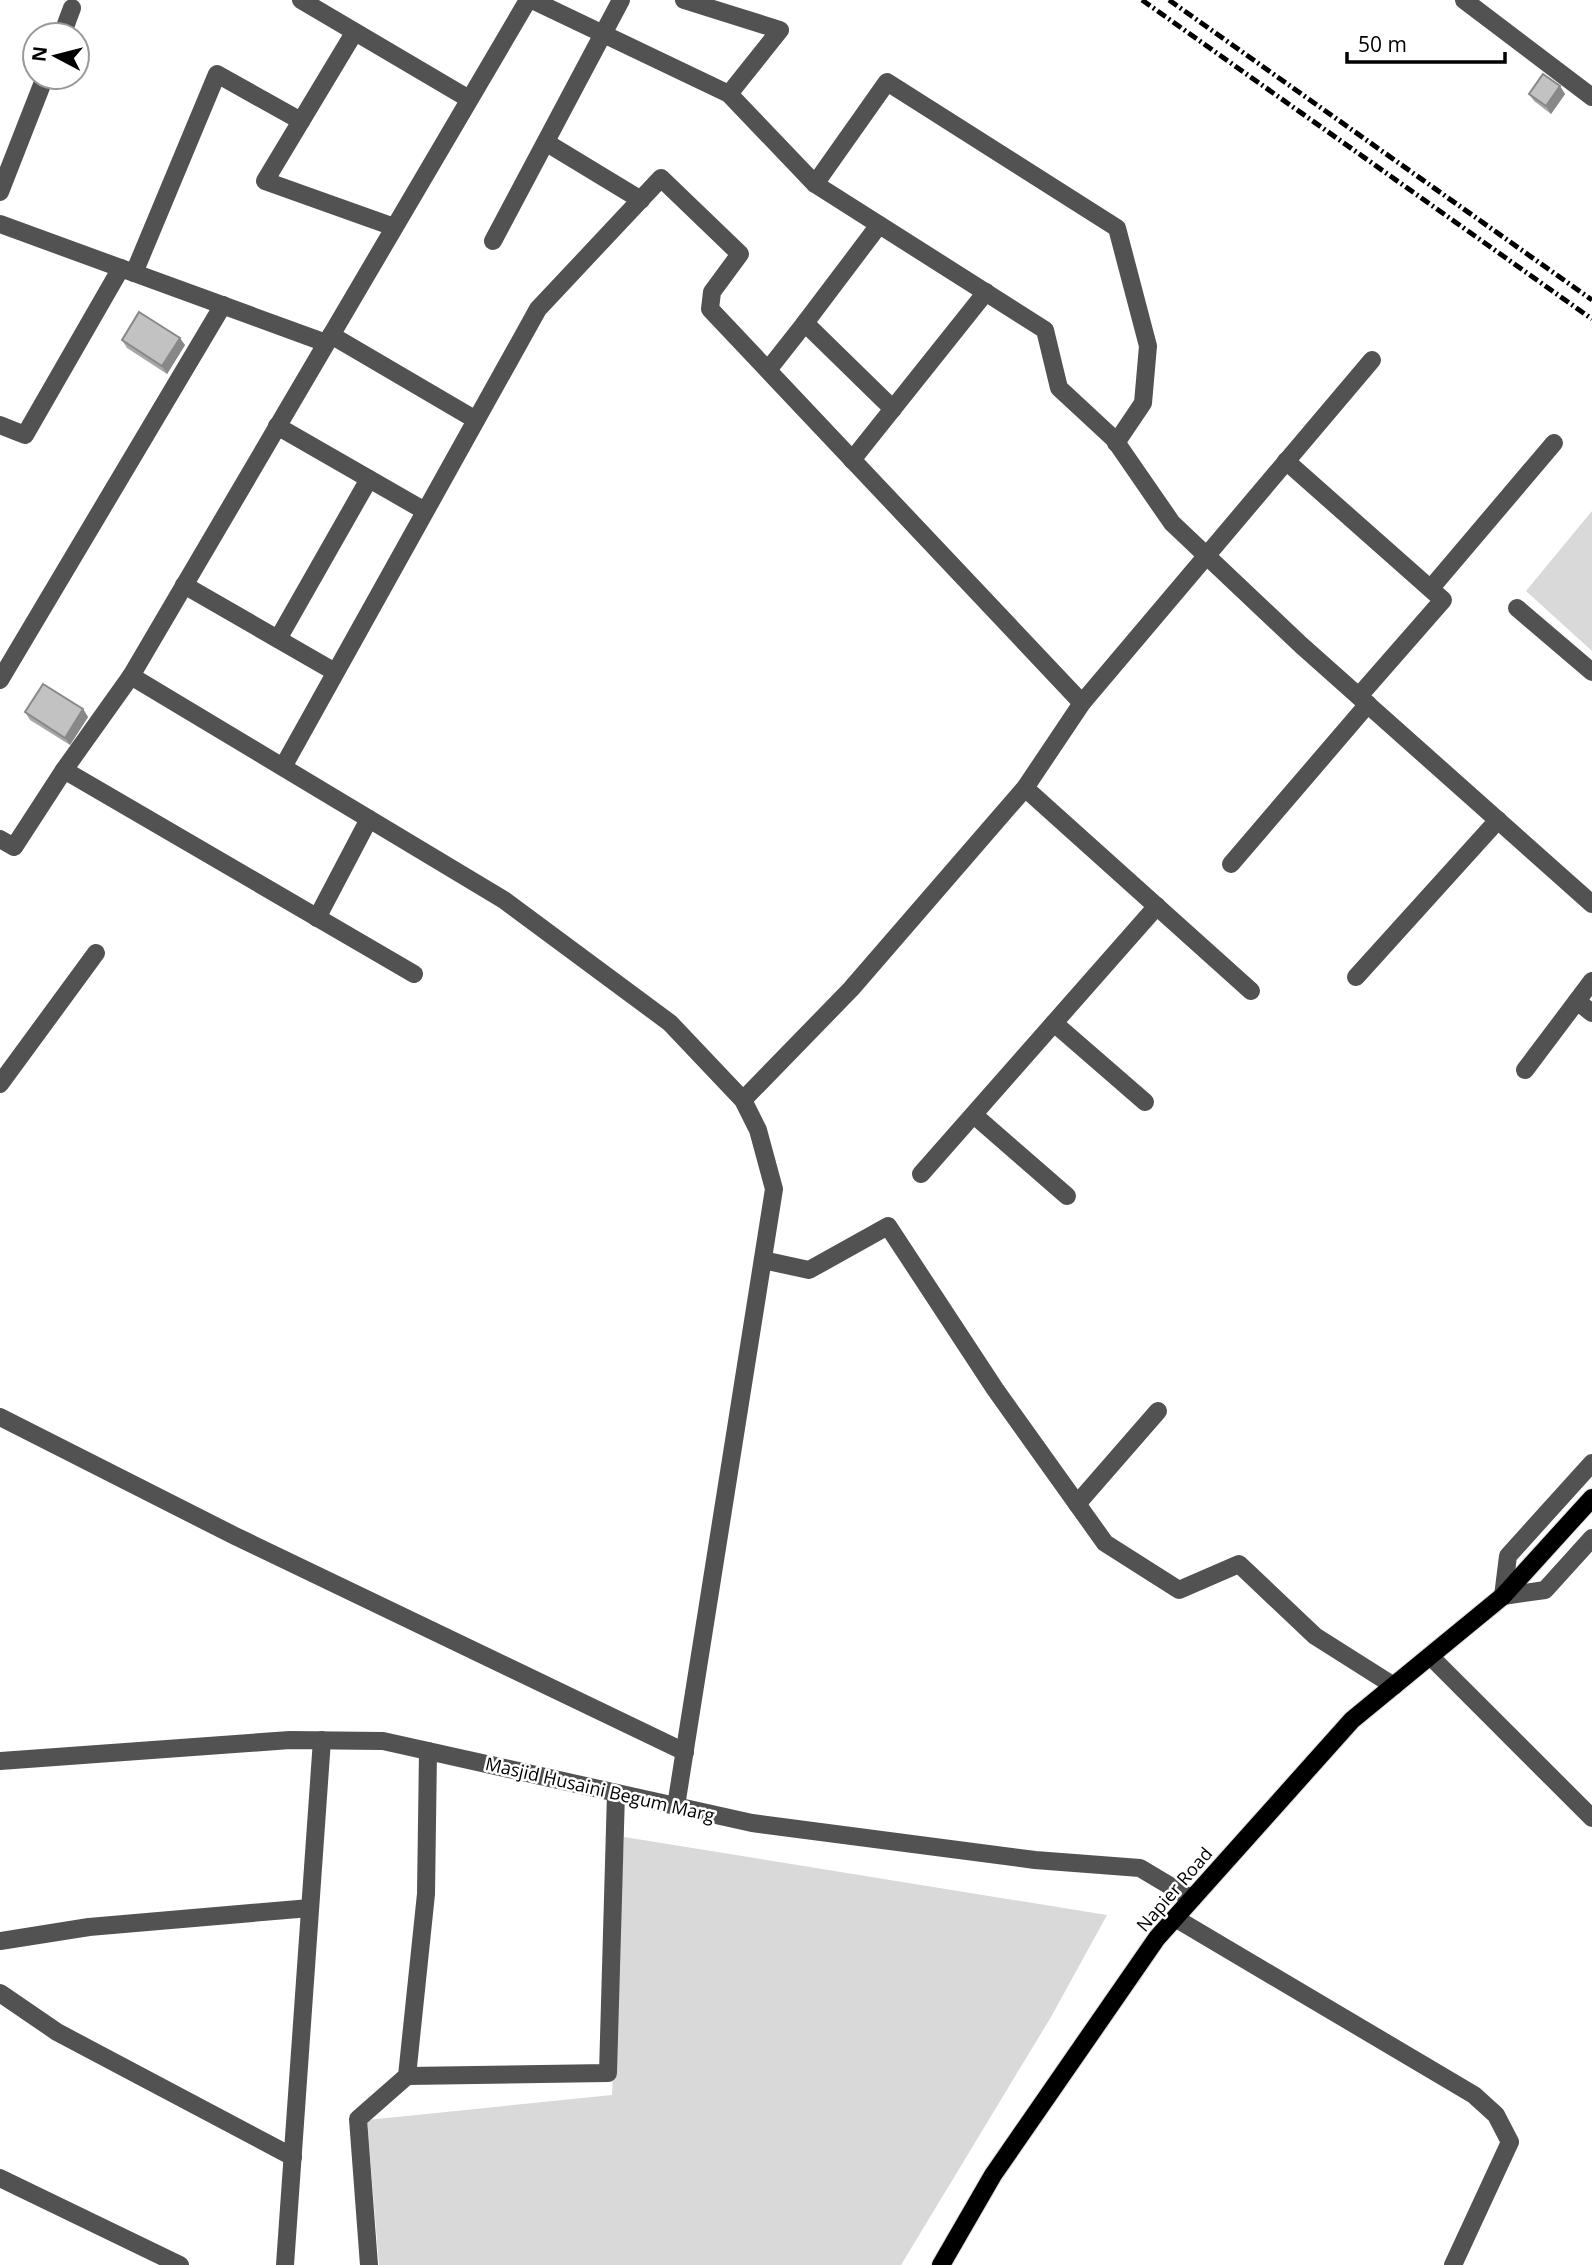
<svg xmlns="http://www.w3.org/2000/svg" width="1592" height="2265" viewBox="0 0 1592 2265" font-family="'Open Sans',sans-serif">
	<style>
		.green { fill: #d9d9d9 }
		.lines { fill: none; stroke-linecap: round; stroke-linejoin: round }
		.major-casing { stroke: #dbdbdb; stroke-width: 20 }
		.minor { stroke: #525252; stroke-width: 18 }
		.major { stroke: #000; stroke-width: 18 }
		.rail { stroke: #000; stroke-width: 5; stroke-dasharray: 10 3.5 2 3.5; stroke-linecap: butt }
		.wall { fill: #a7a7a7 }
		.shaded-wall { fill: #888 }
		.building { fill: #c2c2c2; stroke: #888; stroke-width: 2 }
		.labels { text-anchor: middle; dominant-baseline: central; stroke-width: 5; stroke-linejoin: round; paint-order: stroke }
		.street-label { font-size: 18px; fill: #000; stroke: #fff }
	</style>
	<rect width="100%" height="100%" fill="#fff"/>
	<g class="green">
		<path d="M 1592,511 L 1592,651 L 1526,591 Z"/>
		<path d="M 624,1837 L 1107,1915 L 1051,2017 L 901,2265 L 379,2265 L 367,2120 L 612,2095 Z"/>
	</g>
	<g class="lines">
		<g class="major-casing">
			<path id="major" d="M 941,2265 L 993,2175 L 1157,1938 L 1352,1720 L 1503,1596 L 1592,1498"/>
		</g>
		<g class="minor">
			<path d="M 301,0 L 469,99"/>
			<path d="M 532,0 L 729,94 L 815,184 L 1045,330 L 1059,388 L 1114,439 L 1172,523 L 1301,645 L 1592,904"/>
			<path d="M 684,0 L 780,30 L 729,94"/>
			<path d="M 1464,0 L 1592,97"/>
			<path d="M 354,33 L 265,181 L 394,227"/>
			<path d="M 62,35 L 72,8"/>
			<path d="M 547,143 L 641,200"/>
			<path d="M 815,184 L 887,82 L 1117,228 L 1148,346 L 1143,403 L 1116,443"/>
			<path d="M 0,192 L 45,77"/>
			<path d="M 0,224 L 326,343"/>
			<path d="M 879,225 L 805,323 L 893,409"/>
			<path d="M 493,241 L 621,0"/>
			<path d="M 134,273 L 217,74 L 301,121"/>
			<path d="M 331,335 L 476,420"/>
			<path d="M 768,370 L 805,323"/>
			<path d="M 0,425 L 25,435 L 121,268"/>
			<path d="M 277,426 L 425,511"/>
			<path d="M 852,460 L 986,292"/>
			<path d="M 1286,461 L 1443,600 L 1359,696"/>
			<path d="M 184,585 L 335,672"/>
			<path d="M 1431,588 L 1554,443"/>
			<path d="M 1517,608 L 1592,672"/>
			<path d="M 278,639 L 369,479"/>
			<path d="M 131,676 L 504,900 L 670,1023 L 743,1100 L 758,1130 L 774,1189 L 676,1806"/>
			<path d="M 0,680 L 223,305"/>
			<path d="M 283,767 L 538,309 L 661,178 L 740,254 L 712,292 L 710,309 L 1082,703"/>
			<path d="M 64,770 L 414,974"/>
			<path d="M 1025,788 L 1251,991"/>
			<path d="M 0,839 L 14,847 L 64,770 L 131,676 L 528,0"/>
			<path d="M 1231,864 L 1368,704"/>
			<path d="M 317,918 L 369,819"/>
			<path d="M 1356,977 L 1498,820"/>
			<path d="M 1577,1001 L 1592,1013"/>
			<path d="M 1054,1023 L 1145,1102"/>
			<path d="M 1525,1070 L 1592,981"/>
			<path d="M 0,1084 L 96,953"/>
			<path d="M 743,1100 L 851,989 L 1025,788 L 1082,703 L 1372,360"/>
			<path d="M 974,1115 L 1067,1196"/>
			<path d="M 921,1174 L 1157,906"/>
			<path d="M 763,1260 L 809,1270 L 888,1226 L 995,1389 L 1105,1543 L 1179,1590 L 1239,1564 L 1315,1636 L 1394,1686"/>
			<path d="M 0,1417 L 235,1536 L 685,1752"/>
			<path d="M 1592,1463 L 1508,1556 L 1503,1596 L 1545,1590 L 1592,1538"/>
			<path d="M 1077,1504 L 1158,1411"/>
			<path d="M 1430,1656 L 1592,1818"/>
			<path d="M 0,1761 L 290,1740 L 383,1741 L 752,1823 L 1035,1860 L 1140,1868 L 1192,1899"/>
			<path d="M 1175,1918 L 1474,2095 L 1496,2115 L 1510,2142 L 1453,2265"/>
			<path d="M 0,1941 L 89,1927 L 310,1908"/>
			<path d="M 0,1993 L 57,2032 L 293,2157"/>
			<path d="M 407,2076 L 608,2073 L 616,1793"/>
			<path d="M 0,2178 L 180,2265"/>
			<path d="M 285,2265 L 322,1740"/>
			<path d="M 369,2265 L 358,2119 L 407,2076 L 426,1894 L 428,1751"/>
		</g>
		<use href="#major" class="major"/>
		<g class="rail">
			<path d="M 1142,0 L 1592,319"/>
			<path d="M 1169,0 L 1592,300"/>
		</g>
	</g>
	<g class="wall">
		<path d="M 1560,86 L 1565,94 L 1551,114 L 1534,101 L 1529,94 Z"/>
		<path d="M 122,340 L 185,345 L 167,374 L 127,348 Z"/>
		<path d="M 83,709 L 88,717 L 70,745 L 30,720 L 25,712 Z"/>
	</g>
	<g class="shaded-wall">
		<path d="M 1560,86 L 1565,94 L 1551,114 L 1546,106 Z"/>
		<path d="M 180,338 L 185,345 L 167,374 L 162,366 Z"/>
		<path d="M 83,709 L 88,717 L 70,745 L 65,738 Z"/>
	</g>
	<g class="building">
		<path d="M 1543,74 L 1560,86 L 1546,106 L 1529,94 Z"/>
		<path d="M 139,312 L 180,338 L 162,366 L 122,340 Z"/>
		<path d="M 43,684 L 83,709 L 65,738 L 25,712 Z"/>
	</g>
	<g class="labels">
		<g class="street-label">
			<text transform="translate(600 1789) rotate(13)">Masjid Husaini Begum Marg</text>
			<text transform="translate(1174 1889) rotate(-49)">Napier Road</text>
		</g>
	</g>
	<g transform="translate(56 56) rotate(277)"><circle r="33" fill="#ffffff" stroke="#999999" stroke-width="2"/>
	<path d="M0-5L12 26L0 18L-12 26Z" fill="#000000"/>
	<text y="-10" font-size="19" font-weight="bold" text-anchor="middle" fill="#000000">N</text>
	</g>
	<path d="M1347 52v10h158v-10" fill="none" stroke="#000000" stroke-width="3.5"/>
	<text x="1358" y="52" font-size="21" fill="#000000" stroke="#ffffff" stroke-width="5" paint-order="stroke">50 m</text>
</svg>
